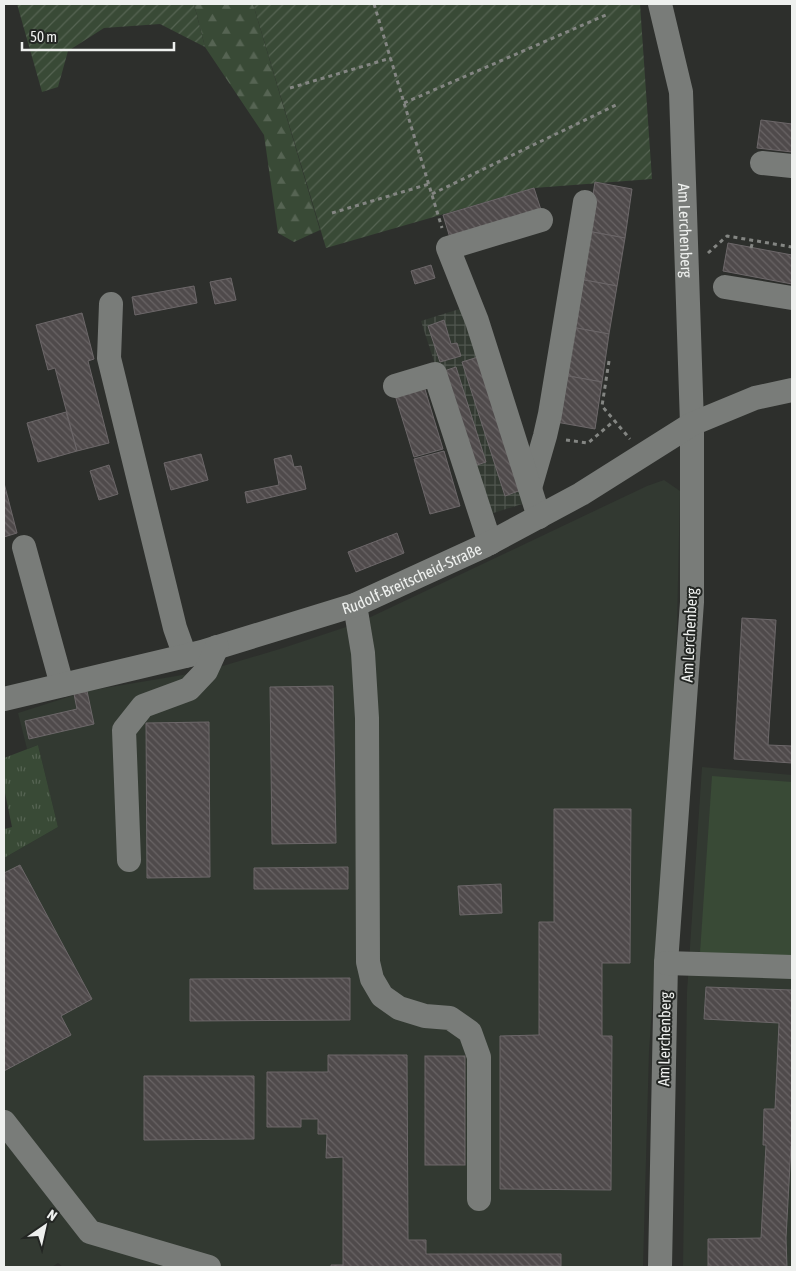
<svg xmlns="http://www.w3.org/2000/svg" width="796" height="1271" viewBox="0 0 796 1271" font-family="'Asap Condensed',sans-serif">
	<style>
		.built { fill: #323931 }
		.industrial { fill: url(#industrial-grid) }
		.grass { fill: url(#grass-tufts) }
		.forest { fill: url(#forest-firs) }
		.garden { fill: url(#garden-furrows) }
		.pitch { fill: #394a36 }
		.building { fill: url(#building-back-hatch); stroke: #6c6769 }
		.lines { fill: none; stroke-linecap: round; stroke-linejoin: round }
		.path { stroke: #848683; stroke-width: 3; stroke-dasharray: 4 4; stroke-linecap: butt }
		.minor { stroke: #797c79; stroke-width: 24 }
		.labels { text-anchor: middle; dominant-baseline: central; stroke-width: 4; stroke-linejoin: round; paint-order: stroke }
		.street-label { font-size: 16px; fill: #eef0ee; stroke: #232623 }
	</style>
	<defs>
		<pattern id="industrial-grid" width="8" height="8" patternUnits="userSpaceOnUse" patternTransform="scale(1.25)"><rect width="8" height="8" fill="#323931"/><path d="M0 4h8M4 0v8" fill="none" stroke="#50564f"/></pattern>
		<pattern id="grass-tufts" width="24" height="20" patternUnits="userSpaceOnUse" patternTransform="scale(1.25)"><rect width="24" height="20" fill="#394a36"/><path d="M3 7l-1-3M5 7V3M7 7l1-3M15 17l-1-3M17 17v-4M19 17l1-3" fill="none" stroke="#566453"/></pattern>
		<pattern id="forest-firs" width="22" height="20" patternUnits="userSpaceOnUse" patternTransform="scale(1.25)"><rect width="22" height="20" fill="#394a36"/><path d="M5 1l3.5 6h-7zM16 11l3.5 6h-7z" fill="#566453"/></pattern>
		<pattern id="garden-furrows" width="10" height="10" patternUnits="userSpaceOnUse" patternTransform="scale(1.25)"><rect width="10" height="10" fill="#394a36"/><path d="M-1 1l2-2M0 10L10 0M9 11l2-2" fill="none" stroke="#566453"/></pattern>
		<pattern id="building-back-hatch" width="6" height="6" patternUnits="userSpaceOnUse" patternTransform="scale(1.25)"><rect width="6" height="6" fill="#4f4a4b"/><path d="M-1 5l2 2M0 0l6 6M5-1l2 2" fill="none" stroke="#696465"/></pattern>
	</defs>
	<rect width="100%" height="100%" fill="#2d2f2c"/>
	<g class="built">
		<path d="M 664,480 L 680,491 L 676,671 L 649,1051 L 643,1267 L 63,1267 L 58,1263 L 52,1267 L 4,1267 L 4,858 L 58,827 L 38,745 L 27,749 L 18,713 L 87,691 L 206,671 L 283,648 L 358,623 L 647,486 Z"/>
		<path d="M 702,767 L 792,775 L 792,1267 L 683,1267 L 687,992 Z"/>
	</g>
	<path class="industrial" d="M 482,302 L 544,497 L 484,516 L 421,321 Z"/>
	<path class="grass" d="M 38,745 L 58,827 L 4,858 L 4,829 L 12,827 L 4,788 L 4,758 Z"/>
	<path class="forest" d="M 194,4 L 253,4 L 320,230 L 294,242 L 278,233 L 264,135 L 205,47 Z"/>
	<g class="garden">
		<path d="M 17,4 L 194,4 L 205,47 L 160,24 L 104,28 L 68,51 L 58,87 L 42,92 Z"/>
		<path d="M 253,4 L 640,4 L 652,179 L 534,188 L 326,248 Z"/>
	</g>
	<path class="pitch" d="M 712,776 L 792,782 L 792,956 L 700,953 Z"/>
	<g class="building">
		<path d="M 761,120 L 792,124 L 792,152 L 757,148 Z"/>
		<path d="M 595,182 L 632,189 L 625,238 L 587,231 Z"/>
		<path d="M 534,188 L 541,210 L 450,238 L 443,215 Z"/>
		<path d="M 587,231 L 625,238 L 617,286 L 579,279 Z"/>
		<path d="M 728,243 L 792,255 L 792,284 L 723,271 Z"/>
		<path d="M 431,265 L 435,278 L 415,284 L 411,271 Z"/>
		<path d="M 231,278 L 236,300 L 215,304 L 210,282 Z"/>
		<path d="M 579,279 L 617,286 L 609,334 L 571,327 Z"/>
		<path d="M 194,286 L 197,303 L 135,315 L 132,297 Z"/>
		<path d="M 82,313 L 94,359 L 88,361 L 109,443 L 77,451 L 55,368 L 48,370 L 36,325 Z"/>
		<path d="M 444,320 L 451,344 L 457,343 L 461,356 L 440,362 L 428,326 Z"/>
		<path d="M 571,327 L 609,334 L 602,382 L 563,375 Z"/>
		<path d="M 478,357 L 521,490 L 505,496 L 462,362 Z"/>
		<path d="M 456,367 L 486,462 L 471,467 L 441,372 Z"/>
		<path d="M 563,375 L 602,382 L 595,429 L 556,422 Z"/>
		<path d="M 424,386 L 443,449 L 414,457 L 395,395 Z"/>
		<path d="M 66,412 L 77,451 L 38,462 L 27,423 Z"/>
		<path d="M 444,451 L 460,506 L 430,514 L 414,459 Z"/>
		<path d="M 201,454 L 208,480 L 171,490 L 164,463 Z"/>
		<path d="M 291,455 L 294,467 L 301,466 L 306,489 L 247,503 L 245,492 L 279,485 L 274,459 Z"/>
		<path d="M 109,465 L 118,494 L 99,500 L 90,471 Z"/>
		<path d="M 4,483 L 17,533 L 4,537 Z"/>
		<path d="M 397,533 L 404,553 L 356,572 L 348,552 Z"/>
		<path d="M 742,618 L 776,620 L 768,745 L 792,746 L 792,763 L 734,759 Z"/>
		<path d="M 333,686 L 336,843 L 272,844 L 270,687 Z"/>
		<path d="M 87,691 L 94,724 L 29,739 L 25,721 L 77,709 L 74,694 Z"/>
		<path d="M 209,722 L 210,877 L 147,878 L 146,723 Z"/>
		<path d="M 554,809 L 631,809 L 630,963 L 602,963 L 602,1036 L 612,1036 L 611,1190 L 500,1189 L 500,1036 L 539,1035 L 539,922 L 554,922 Z"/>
		<path d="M 20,865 L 92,999 L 61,1016 L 71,1035 L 4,1071 L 4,873 Z"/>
		<path d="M 348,867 L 348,889 L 254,889 L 254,868 Z"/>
		<path d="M 501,884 L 502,913 L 460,915 L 458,886 Z"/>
		<path d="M 350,978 L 350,1020 L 190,1021 L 190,979 Z"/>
		<path d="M 706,987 L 792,990 L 792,1146 L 791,1146 L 786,1238 L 787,1267 L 708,1267 L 708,1239 L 761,1238 L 766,1145 L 763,1145 L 764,1109 L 775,1109 L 779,1023 L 704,1019 Z"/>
		<path d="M 328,1055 L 407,1055 L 408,1240 L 426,1240 L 426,1254 L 561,1254 L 561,1266 L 331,1267 L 331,1265 L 343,1265 L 343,1157 L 326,1158 L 327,1134 L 318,1134 L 318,1119 L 301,1119 L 301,1127 L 267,1127 L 267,1072 L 328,1072 Z"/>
		<rect x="425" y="1056" width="40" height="109"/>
		<path d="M 144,1076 L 254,1076 L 254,1139 L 144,1140 Z"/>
	</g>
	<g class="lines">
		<g class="path">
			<path d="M 374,4 L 442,228"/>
			<path d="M 290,88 L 391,58"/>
			<path d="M 404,103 L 608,14"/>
			<path d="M 432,194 L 618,104"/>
			<path d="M 332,213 L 429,184"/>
			<path d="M 751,248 L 753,241"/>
			<path d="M 708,253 L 727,236 L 792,247"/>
			<path d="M 609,361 L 602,406 L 630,439"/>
			<path d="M 566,440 L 588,443 L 614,421"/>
		</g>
		<g class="minor">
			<path id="s1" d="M 660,4 L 681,92 L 692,424 L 692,602 L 666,963 L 660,1267"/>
			<path d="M 762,163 L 792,166"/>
			<path d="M 725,287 L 792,298"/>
			<path d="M 111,304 L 109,358 L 175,628 L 185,656"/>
			<path d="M 395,386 L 435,374 L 490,543"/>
			<path d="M 530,488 L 545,436 L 550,414 L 585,202"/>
			<path d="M 539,517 L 477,321 L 448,248 L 541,220"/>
			<path d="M 24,547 L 62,685"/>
			<path d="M 355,605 L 363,653 L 367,718 L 368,962 L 372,979 L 382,996 L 399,1008 L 425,1016 L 450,1018 L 470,1032 L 479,1057 L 479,1199"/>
			<path id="s2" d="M 4,699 L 202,652 L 355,605 L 486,545 L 581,494 L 692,424 L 755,398 L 792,390"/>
			<path d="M 129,860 L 124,730 L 143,706 L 189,689 L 206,671 L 217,647"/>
			<path d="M 666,963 L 792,967"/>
			<path d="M 4,1122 L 90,1232 L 209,1267"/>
		</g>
	</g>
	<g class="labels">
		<g class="street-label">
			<text stroke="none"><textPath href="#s1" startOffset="229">Am Lerchenberg</textPath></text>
			<text stroke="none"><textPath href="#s2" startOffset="426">Rudolf-Breitscheid-Straße</textPath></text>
			<text transform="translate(689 635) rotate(-87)">Am Lerchenberg</text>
			<text transform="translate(664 1039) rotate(-89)">Am Lerchenberg</text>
		</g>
	</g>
	<rect width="796" height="1271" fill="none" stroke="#eef0ee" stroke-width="10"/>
	<g transform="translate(45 1226) rotate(34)" stroke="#232623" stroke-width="4" paint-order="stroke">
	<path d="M0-4L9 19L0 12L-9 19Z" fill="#eef0ee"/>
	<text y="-8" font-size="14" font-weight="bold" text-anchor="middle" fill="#eef0ee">N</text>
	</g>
	<path d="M22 42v8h152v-8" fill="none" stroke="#eef0ee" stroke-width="2.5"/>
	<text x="30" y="42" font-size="15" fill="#eef0ee" stroke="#232623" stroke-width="4" paint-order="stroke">50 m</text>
</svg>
